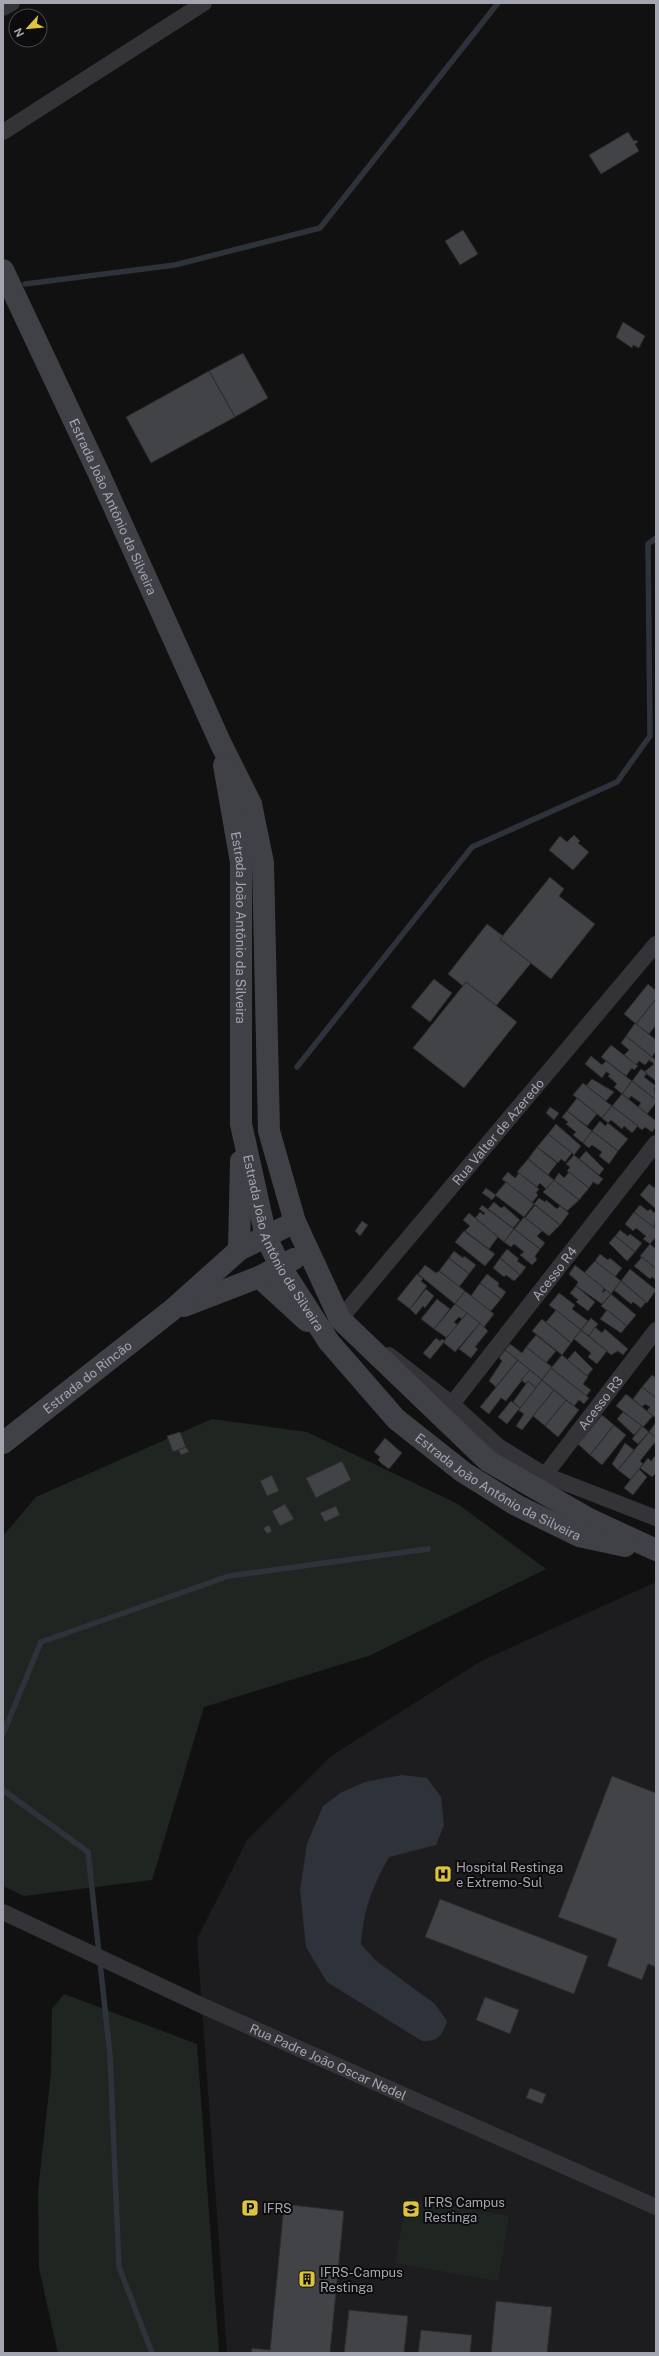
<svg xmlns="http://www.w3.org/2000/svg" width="659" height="2356" viewBox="0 0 659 2356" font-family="'Public Sans',sans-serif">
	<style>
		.built { fill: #1d1d1f }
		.green { fill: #1f2621 }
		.water { fill: #2e333b }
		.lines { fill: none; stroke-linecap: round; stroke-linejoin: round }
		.stream { stroke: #2e333b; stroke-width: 5.5 }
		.building { fill: #424347; stroke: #2b2b2e }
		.street { stroke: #343438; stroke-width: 16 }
		.secondary { stroke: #404146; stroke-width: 22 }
		.labels { text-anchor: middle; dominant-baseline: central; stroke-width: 4; stroke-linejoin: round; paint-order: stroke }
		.street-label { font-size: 13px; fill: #a3a5b1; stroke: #0c0c0d }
		.poi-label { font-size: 13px; fill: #a3a5b1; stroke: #0c0c0d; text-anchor: start }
	</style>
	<rect width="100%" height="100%" fill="#111112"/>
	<path class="built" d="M 656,1582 L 656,2353 L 227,2353 L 197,1939 L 247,1840 L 331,1756 L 481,1661 Z"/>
	<g class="green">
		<path d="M 212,1419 L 307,1432 L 458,1504 L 546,1569 L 371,1655 L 204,1707 L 152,1880 L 24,1896 L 3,1886 L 3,1536 L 36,1497 Z"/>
		<path d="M 64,1994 L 197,2044 L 219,2353 L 58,2353 L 39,2268 L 38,2191 L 51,2073 L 52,2009 Z"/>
		<path d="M 407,2198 L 509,2216 L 498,2281 L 395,2263 Z"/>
	</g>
	<path class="water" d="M 402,1775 L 427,1778 L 441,1797 L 444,1825 L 436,1845 L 389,1857 C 372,1888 364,1908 361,1944 L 375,1960 L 435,2004 L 447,2021 C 443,2035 437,2042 422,2041 L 327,1982 L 306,1947 L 300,1890 L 307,1844 L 323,1806 L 342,1792 L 365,1782 Z"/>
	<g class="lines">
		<g class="stream">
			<path d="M 25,284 L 175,265 L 320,228 L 498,3"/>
			<path d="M 297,1067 L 472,847 L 617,782 L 650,736 L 648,544 L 656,538"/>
			<path d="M 3,1734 L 41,1642 L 229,1576 L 428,1549"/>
			<path d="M 3,1790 L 88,1852 L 110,2055 L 119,2267 L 152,2353"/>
		</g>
	</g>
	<g class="building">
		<path d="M 628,132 L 634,141 L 636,140 L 638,142 L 635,144 L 639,151 L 601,174 L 589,155 Z"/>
		<path d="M 463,230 L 478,254 L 460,265 L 445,241 Z"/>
		<path d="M 623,322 L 645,336 L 639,348 L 633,345 L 632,348 L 616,337 Z"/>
		<path d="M 243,353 L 268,398 L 235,417 L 209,371 Z"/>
		<path d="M 209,371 L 235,417 L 151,463 L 126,417 Z"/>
		<path d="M 574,835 L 580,841 L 578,843 L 589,852 L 573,870 L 549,850 L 560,836 L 567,842 Z"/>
		<path d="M 550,877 L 564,889 L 559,896 L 595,924 L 551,979 L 500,939 Z"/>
		<path d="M 487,924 L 503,936 L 500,939 L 531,963 L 496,1006 L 466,982 L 463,986 L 448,974 Z"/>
		<path d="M 434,979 L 452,993 L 430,1022 L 411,1007 Z"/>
		<path d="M 466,982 L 517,1022 L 464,1088 L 413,1048 Z"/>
		<path d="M 648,984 L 656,991 L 656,999 L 636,1024 L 624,1014 Z"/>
		<path d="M 656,999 L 656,1025 L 649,1034 L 636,1024 Z"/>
		<path d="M 635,1023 L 656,1040 L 656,1051 L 652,1057 L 626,1036 Z"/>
		<path d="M 626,1036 L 652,1057 L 645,1065 L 639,1061 L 636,1065 L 624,1055 L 629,1050 L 621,1043 Z"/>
		<path d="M 611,1045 L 638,1066 L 634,1070 L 632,1068 L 626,1076 L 601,1057 Z"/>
		<path d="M 591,1056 L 602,1065 L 606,1061 L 632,1081 L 622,1094 L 614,1087 L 617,1084 L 608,1076 L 610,1074 L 606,1072 L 602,1078 L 585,1064 Z"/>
		<path d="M 652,1057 L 656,1060 L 656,1081 L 644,1072 L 654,1064 L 649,1060 Z"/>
		<path d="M 641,1069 L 647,1073 L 644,1077 L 656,1086 L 654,1088 L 656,1100 L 632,1081 Z"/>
		<path d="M 592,1079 L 614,1092 L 606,1101 L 586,1086 Z"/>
		<path d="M 632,1081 L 656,1100 L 656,1103 L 647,1114 L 638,1107 L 641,1103 L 631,1096 L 629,1099 L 622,1094 Z"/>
		<path d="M 583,1083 L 612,1106 L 602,1118 L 573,1095 Z"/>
		<path d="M 622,1094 L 656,1121 L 656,1127 L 652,1132 L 645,1127 L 642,1130 L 612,1106 Z"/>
		<path d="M 577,1098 L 597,1114 L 587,1126 L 567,1111 Z"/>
		<path d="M 612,1106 L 638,1126 L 632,1133 L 624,1126 L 622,1129 L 611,1120 L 608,1123 L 602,1118 Z"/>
		<path d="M 550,1107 L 559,1113 L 554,1120 L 546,1113 Z"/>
		<path d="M 567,1111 L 592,1131 L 583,1143 L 573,1135 L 576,1132 L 566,1124 L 568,1122 L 562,1117 Z"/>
		<path d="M 600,1121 L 605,1126 L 608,1123 L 628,1139 L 618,1151 L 592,1131 Z"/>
		<path d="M 556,1124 L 581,1146 L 574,1155 L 548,1134 Z"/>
		<path d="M 592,1131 L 618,1151 L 609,1164 L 599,1156 L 602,1152 L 592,1145 L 589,1148 L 583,1143 Z"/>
		<path d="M 548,1134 L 572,1153 L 565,1162 L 561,1159 L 558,1163 L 537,1147 Z"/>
		<path d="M 537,1147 L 557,1163 L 548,1175 L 528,1159 Z"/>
		<path d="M 586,1151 L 604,1169 L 599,1175 L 579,1159 Z"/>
		<path d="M 574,1155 L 603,1179 L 598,1185 L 593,1182 L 589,1188 L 567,1171 L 570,1167 L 566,1164 Z"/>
		<path d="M 528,1159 L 554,1180 L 546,1189 L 540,1183 L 537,1187 L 517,1172 Z"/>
		<path d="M 508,1172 L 515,1178 L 519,1173 L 539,1189 L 536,1193 L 538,1195 L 532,1203 L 502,1179 Z"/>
		<path d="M 569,1172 L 589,1188 L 579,1200 L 554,1180 L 559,1173 L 564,1178 Z"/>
		<path d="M 554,1180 L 579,1200 L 567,1211 L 543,1192 Z"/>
		<path d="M 506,1182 L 534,1204 L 524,1217 L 495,1195 Z"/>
		<path d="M 649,1184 L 656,1189 L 656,1209 L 640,1195 Z"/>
		<path d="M 486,1188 L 496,1195 L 492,1200 L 482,1193 Z"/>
		<path d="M 539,1198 L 545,1202 L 546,1200 L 557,1209 L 560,1206 L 569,1213 L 560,1225 L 534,1204 Z"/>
		<path d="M 494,1202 L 501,1208 L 504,1206 L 520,1220 L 513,1228 L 488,1209 Z"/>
		<path d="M 482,1205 L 514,1229 L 504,1242 L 475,1218 L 480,1212 L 484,1215 L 485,1213 L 479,1209 Z"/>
		<path d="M 535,1205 L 560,1225 L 549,1236 L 525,1218 Z"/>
		<path d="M 640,1205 L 648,1211 L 650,1209 L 656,1214 L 654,1228 L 634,1212 Z"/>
		<path d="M 634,1212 L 656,1229 L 656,1237 L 650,1244 L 643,1239 L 646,1236 L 636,1228 L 633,1231 L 625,1224 Z"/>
		<path d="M 469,1213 L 498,1237 L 489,1249 L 465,1231 L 470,1226 L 463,1220 Z"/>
		<path d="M 524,1217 L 542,1231 L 537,1236 L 545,1243 L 540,1249 L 514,1229 Z"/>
		<path d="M 362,1221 L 368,1225 L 360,1236 L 355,1231 Z"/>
		<path d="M 514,1229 L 540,1249 L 535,1256 L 537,1260 L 532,1265 L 520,1255 L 524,1252 L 514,1244 L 511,1247 L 504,1242 Z"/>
		<path d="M 620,1230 L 628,1236 L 630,1234 L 642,1243 L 635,1252 L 615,1236 Z"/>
		<path d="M 464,1231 L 495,1254 L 485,1266 L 455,1242 Z"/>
		<path d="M 615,1236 L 635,1252 L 627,1261 L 609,1243 Z"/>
		<path d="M 650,1244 L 656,1249 L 656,1269 L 640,1256 Z"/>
		<path d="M 507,1249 L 519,1259 L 517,1261 L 526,1267 L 520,1275 L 500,1258 Z"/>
		<path d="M 454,1251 L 463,1258 L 464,1256 L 476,1265 L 469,1274 L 449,1258 Z"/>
		<path d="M 600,1254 L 608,1260 L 610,1258 L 622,1268 L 615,1277 L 595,1261 Z"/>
		<path d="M 642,1257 L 656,1269 L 656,1280 L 652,1277 L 650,1279 L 634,1266 Z"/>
		<path d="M 449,1258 L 469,1274 L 459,1287 L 439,1271 Z"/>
		<path d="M 500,1258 L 520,1275 L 514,1281 L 506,1275 L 504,1277 L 493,1268 Z"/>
		<path d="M 595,1261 L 621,1281 L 611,1294 L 584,1273 Z"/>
		<path d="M 425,1265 L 436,1273 L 439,1271 L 465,1291 L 455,1304 L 418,1274 Z"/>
		<path d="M 575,1265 L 604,1288 L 602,1293 L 606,1290 L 611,1294 L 602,1304 L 576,1286 L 578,1282 L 569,1274 Z"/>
		<path d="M 630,1269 L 656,1290 L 647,1303 L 621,1281 Z"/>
		<path d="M 417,1274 L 423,1279 L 421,1281 L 427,1286 L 410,1309 L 397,1299 Z"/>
		<path d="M 487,1274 L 499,1283 L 498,1286 L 506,1292 L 501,1299 L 480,1283 Z"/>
		<path d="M 621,1281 L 646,1302 L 641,1308 L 633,1302 L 631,1304 L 614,1290 Z"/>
		<path d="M 480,1283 L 501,1299 L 490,1312 L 471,1296 Z"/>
		<path d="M 576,1286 L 595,1302 L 588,1311 L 576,1302 L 578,1300 L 570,1293 Z"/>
		<path d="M 426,1289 L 434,1296 L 425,1308 L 423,1306 L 416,1315 L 410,1309 Z"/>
		<path d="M 465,1291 L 494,1314 L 484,1327 L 455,1304 Z"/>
		<path d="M 559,1293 L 575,1305 L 572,1309 L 588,1321 L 581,1330 L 549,1305 Z"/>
		<path d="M 611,1294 L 636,1315 L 627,1326 L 601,1306 Z"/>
		<path d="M 437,1299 L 450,1309 L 434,1329 L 421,1319 Z"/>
		<path d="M 455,1304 L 467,1313 L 462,1319 L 459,1317 L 454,1322 L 458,1325 L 447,1338 L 434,1329 Z"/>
		<path d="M 556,1310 L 581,1330 L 571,1343 L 546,1322 Z"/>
		<path d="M 607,1310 L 627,1326 L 621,1333 L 600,1319 Z"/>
		<path d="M 467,1313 L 480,1323 L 455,1352 L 443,1342 Z"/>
		<path d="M 591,1318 L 598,1324 L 589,1336 L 581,1330 Z"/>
		<path d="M 542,1319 L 571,1343 L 562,1355 L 532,1331 Z"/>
		<path d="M 480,1323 L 488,1331 L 475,1347 L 478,1349 L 471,1358 L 459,1349 Z"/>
		<path d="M 595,1327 L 602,1333 L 605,1329 L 628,1349 L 623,1355 L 618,1351 L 611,1355 L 589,1336 Z"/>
		<path d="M 581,1330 L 607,1351 L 597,1364 L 588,1357 L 591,1353 L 574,1339 Z"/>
		<path d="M 536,1335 L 556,1351 L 546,1363 L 526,1347 Z"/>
		<path d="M 436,1338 L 440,1341 L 442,1339 L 445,1341 L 430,1359 L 423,1353 Z"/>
		<path d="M 510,1344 L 522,1353 L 526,1347 L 552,1367 L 542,1380 L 505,1350 Z"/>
		<path d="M 505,1350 L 518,1360 L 496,1387 L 489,1381 L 502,1361 L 499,1358 Z"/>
		<path d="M 575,1351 L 593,1369 L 587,1376 L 567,1360 Z"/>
		<path d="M 562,1355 L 588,1377 L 583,1384 L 591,1390 L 586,1396 L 551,1368 Z"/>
		<path d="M 518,1360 L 530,1370 L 506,1401 L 501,1398 L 489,1414 L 480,1407 Z"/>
		<path d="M 551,1368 L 589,1398 L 584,1404 L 579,1400 L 574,1406 L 542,1380 Z"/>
		<path d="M 530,1370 L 542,1380 L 536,1388 L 528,1381 L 526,1384 L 521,1380 Z"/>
		<path d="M 652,1375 L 656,1378 L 656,1398 L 642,1387 Z"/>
		<path d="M 542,1380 L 554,1390 L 522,1430 L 516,1426 L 524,1414 L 518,1410 Z"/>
		<path d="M 528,1381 L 536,1388 L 520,1408 L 513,1402 Z"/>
		<path d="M 642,1387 L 656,1398 L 656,1418 L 647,1411 L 650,1407 L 645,1404 L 642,1407 L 633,1399 Z"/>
		<path d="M 554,1390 L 566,1400 L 545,1426 L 533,1416 Z"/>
		<path d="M 626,1394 L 653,1416 L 643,1427 L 616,1406 Z"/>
		<path d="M 566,1400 L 579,1410 L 558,1437 L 545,1426 Z"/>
		<path d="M 511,1401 L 520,1408 L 507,1424 L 498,1417 Z"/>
		<path d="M 623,1412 L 642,1426 L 634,1435 L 617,1419 Z"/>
		<path d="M 602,1415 L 614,1425 L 590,1455 L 578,1444 Z"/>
		<path d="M 656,1422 L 656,1438 L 649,1432 Z"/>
		<path d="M 614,1425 L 626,1435 L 602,1465 L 590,1455 Z"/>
		<path d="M 642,1426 L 649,1432 L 638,1444 L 632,1439 Z"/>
		<path d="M 180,1432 L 186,1447 L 173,1452 L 167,1436 Z"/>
		<path d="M 649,1432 L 656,1438 L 656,1441 L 640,1461 L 643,1464 L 631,1480 L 618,1470 Z"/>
		<path d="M 385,1438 L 402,1453 L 389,1469 L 382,1464 L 378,1460 L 380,1457 L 374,1452 Z"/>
		<path d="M 625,1443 L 634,1450 L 618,1470 L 612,1464 Z"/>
		<path d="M 186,1447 L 189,1452 L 181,1455 L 178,1450 Z"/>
		<path d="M 656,1455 L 656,1473 L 652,1477 L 640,1468 L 648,1458 L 651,1461 Z"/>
		<path d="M 342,1461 L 351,1480 L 316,1498 L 306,1478 Z"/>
		<path d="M 639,1469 L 647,1477 L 633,1495 L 624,1488 Z"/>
		<path d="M 272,1475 L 279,1491 L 267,1496 L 260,1481 Z"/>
		<path d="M 285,1504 L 294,1519 L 280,1526 L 272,1511 Z"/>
		<path d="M 336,1506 L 340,1515 L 325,1522 L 320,1513 Z"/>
		<path d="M 269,1525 L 272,1531 L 267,1534 L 263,1528 Z"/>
		<path d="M 612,1776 L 656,1793 L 656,1967 L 648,1964 L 642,1980 L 607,1966 L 617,1939 L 558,1917 Z"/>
		<path d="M 440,1899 L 588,1956 L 574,1994 L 425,1937 Z"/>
		<path d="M 485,1997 L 519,2010 L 510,2034 L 476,2020 Z"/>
		<path d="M 530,2088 L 546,2094 L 542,2104 L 526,2098 Z"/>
		<path d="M 284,2204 L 344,2211 L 330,2353 L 251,2353 L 252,2348 L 270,2350 Z"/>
		<path d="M 496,2301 L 552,2307 L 547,2353 L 491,2353 Z"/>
		<path d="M 349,2310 L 408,2316 L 404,2353 L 344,2353 Z"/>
		<path d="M 421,2330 L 472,2335 L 470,2353 L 418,2353 Z"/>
	</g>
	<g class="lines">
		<g class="street">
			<path d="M 3,8 L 12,3"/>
			<path d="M 3,132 L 204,3"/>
			<path id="s1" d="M 340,1319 L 656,944"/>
			<path d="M 389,1355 L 452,1404 L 498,1446 L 545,1475 L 656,1518"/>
			<path id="s2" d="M 452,1404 L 656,1143"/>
			<path id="s3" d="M 545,1475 L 656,1330"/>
			<path id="s4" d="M 3,1912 L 203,2006 L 656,2207"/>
		</g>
		<g class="secondary">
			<path id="s5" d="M 3,270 L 100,476 L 221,744 L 251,804 L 263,863 L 269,1131 L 295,1222 L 340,1319 L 488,1461 L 589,1519 L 656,1550"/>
			<path id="s6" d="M 224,765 L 241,862 L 241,1124 L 266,1237 L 280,1266 L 329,1342 L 396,1419 L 463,1472 L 516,1505 L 579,1536 L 625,1546"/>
			<path d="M 239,1250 L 241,1161"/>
			<path d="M 259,1277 L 307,1321"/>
			<path d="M 184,1306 L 259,1277 L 294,1259"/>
			<path id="s7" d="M 3,1443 L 172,1310 L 239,1250 L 295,1222"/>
		</g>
	</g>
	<defs>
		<g id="hospital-square" transform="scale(0.9)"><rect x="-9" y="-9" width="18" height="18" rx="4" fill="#dec33c" stroke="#0c0c0d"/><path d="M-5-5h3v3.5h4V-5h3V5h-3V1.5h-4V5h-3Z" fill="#111"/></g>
		<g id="parking-square" transform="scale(0.9)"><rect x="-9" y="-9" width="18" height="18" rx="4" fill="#dec33c" stroke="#0c0c0d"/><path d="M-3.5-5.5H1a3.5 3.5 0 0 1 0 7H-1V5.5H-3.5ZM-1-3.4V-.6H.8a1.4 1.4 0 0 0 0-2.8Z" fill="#111"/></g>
		<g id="university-square" transform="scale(0.9)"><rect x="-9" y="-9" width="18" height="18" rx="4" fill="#dec33c" stroke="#0c0c0d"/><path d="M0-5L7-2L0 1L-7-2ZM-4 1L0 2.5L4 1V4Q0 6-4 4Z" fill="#111"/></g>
		<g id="building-square" transform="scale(0.9)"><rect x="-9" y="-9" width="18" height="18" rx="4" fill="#dec33c" stroke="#0c0c0d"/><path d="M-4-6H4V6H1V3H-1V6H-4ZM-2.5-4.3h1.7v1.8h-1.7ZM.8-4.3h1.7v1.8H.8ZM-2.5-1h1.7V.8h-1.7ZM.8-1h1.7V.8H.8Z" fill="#111"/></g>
	</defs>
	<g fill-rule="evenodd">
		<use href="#hospital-square" x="443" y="1874"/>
		<use href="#parking-square" x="250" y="2208"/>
		<use href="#university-square" x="411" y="2209"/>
		<use href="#building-square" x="307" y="2279"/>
	</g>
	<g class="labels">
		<g class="street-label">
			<text stroke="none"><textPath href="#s5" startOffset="261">Estrada João Antônio da Silveira</textPath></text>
			<text stroke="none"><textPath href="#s6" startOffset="164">Estrada João Antônio da Silveira</textPath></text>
			<text stroke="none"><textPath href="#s1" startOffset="245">Rua Valter de Azeredo</textPath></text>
			<text stroke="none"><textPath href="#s6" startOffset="488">Estrada João Antônio da Silveira</textPath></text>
			<text stroke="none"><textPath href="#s2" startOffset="166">Acesso R4</textPath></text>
			<text stroke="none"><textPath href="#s7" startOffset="107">Estrada do Rincão</textPath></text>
			<text stroke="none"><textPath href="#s3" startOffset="91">Acesso R3</textPath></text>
			<text stroke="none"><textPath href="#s6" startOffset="824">Estrada João Antônio da Silveira</textPath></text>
			<text stroke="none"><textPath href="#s4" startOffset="358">Rua Padre João Oscar Nedel</textPath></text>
		</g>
		<g class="poi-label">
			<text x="456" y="1867">Hospital Restinga<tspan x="456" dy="15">e Extremo-Sul</tspan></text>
			<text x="424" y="2202">IFRS Campus<tspan x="424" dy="15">Restinga</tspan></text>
			<text x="263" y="2208">IFRS</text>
			<text x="320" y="2272">IFRS-Campus<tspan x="320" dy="15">Restinga</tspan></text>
		</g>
	</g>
	<rect width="659" height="2356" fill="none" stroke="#a3a5b1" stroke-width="8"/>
	<g transform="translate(28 28) rotate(243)"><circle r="19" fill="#0c0c0d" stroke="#48494f"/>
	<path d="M0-3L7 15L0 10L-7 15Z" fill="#dec33c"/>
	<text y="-6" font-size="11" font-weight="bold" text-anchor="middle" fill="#a3a5b1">N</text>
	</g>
</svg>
